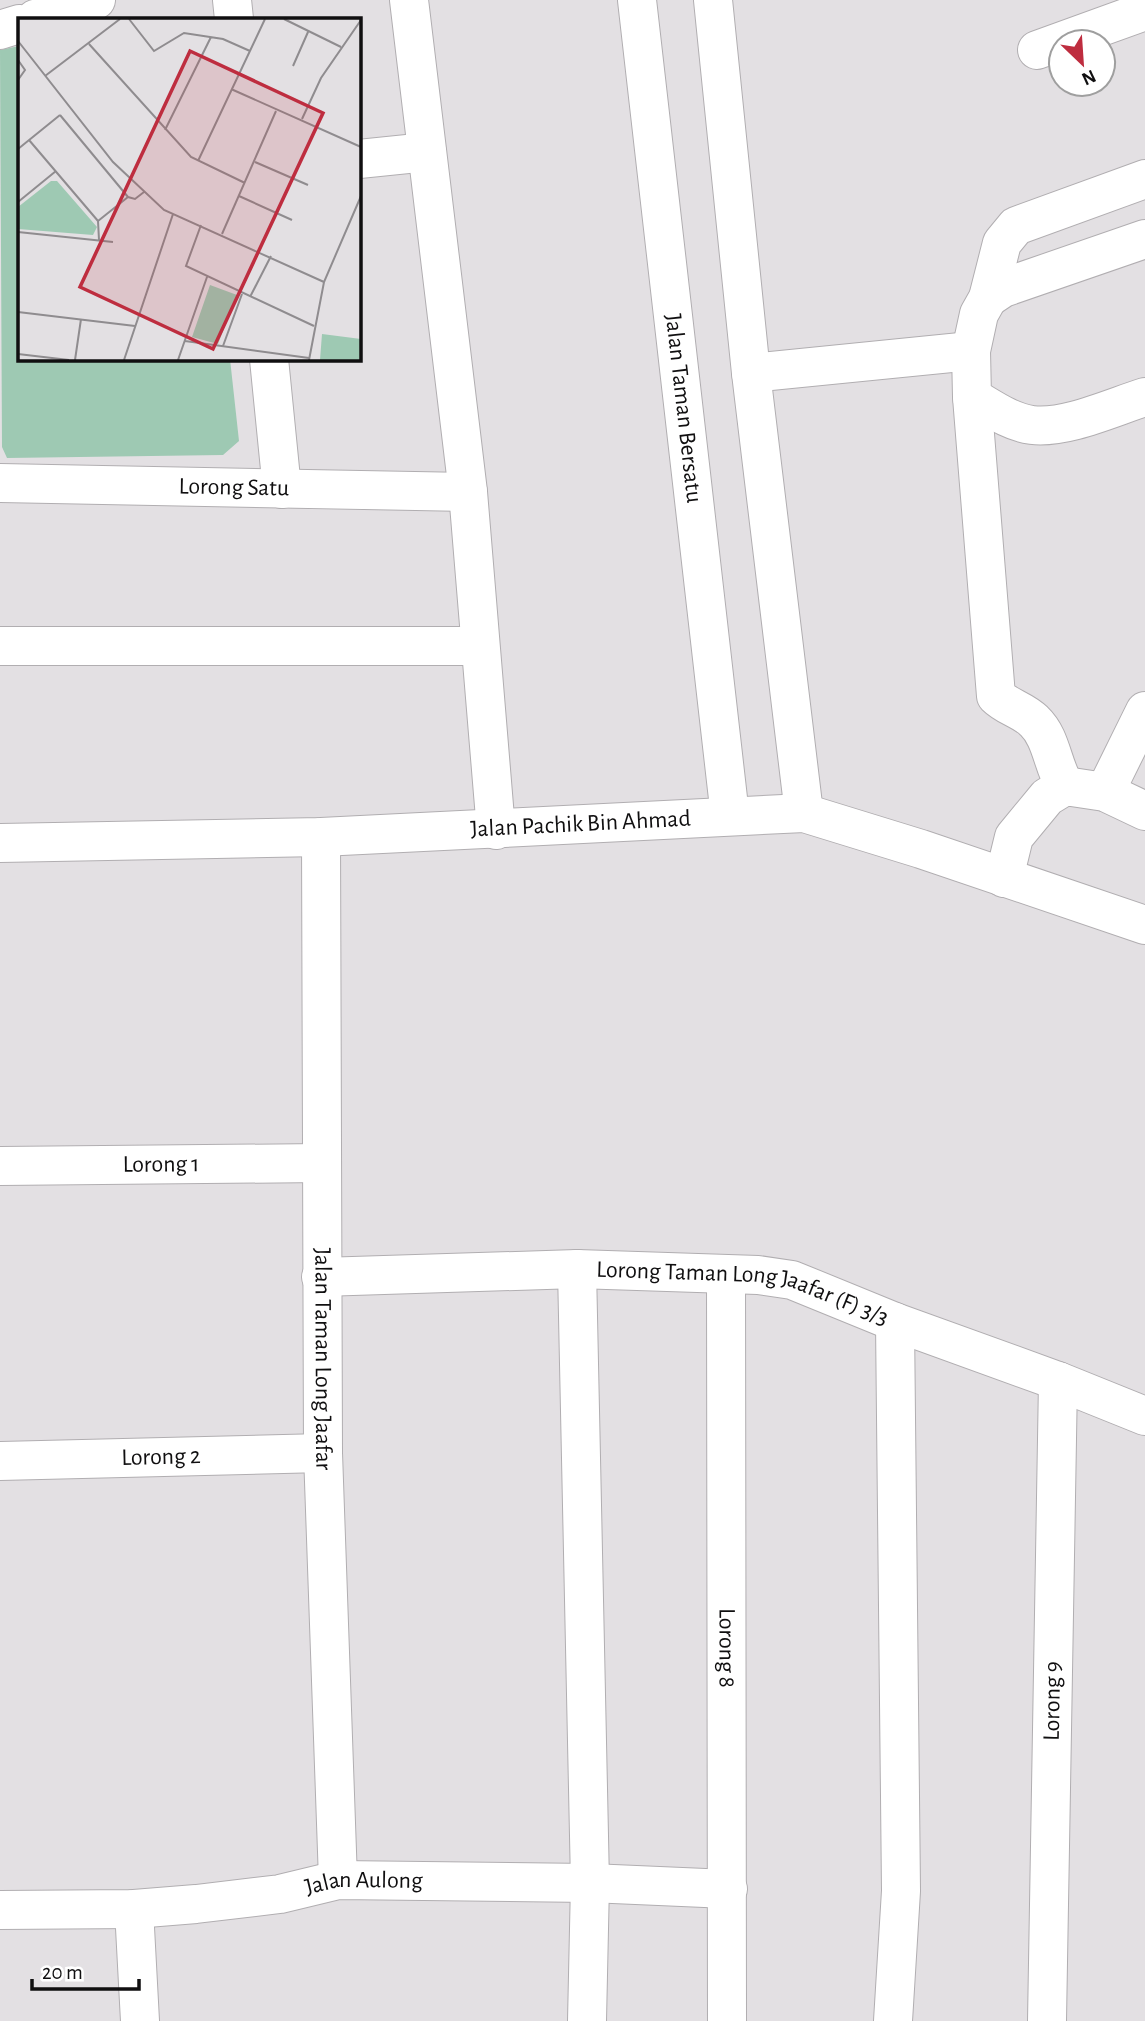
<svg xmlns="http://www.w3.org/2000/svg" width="1145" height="2021" viewBox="0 0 1145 2021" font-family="'Alegreya Sans',sans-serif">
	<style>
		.green { fill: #9ec9b3 }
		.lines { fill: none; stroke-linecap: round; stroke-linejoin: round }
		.minor-casing { stroke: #b1aeb1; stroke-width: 40 }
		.minor { stroke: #fff; stroke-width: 38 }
		.labels { text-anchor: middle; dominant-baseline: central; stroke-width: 5; stroke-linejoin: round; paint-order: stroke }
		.street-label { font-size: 24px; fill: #100f10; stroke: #fff }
		.inset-road { fill: none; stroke: #8f8c8f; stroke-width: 2 }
		.view { fill: #be2d3f; fill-opacity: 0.15; stroke: #be2d3f; stroke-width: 3.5 }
		.inset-edge { fill: none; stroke: #100f10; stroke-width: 3.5 }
	</style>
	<rect width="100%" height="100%" fill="#e3e0e3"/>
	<path class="green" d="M 19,46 L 19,359 L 230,359 L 239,441 L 223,455 L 7,458 L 2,447 L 0,50 Z"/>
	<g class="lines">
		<g class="minor-casing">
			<g id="minor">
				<path d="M 232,0 L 234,19"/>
				<path d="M 409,0 L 468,492 L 496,830"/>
				<path id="s1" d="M 637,0 L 730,816"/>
				<path d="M 713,0 L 751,373 L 804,813"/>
				<path d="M 35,19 L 96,0"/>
				<path d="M 0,30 L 19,24"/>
				<path d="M 1037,50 L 1145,11"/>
				<path d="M 359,159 L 427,152"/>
				<path d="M 1145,179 L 1016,226 L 1002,243 L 988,298 L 979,314 L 971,351 L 972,397 C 991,408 1010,422 1032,425 C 1066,429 1113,407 1145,397"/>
				<path d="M 988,298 L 1003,288 L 1145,239"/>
				<path d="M 269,359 L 282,489"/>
				<path d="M 751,373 L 971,351"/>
				<path d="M 972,397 L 996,696 C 1007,707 1023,710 1034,721 C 1052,738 1052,765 1065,786"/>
				<path id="s2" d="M 0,483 L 468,492"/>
				<path d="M 0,646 L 480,646"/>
				<path d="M 1105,792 L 1145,711"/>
				<path id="s3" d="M 321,837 L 323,1453 L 338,1880"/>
				<path id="s4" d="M 0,843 L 321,837 L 804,813 L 921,849 L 1145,925"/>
				<path d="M 1004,878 L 1014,837 L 1047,797 L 1065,786 L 1105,792 L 1145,811"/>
				<path id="s5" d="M 0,1166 L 322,1163"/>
				<path d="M 577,1269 L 590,1883 L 587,2021"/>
				<path id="s6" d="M 726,1275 L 727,2021"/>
				<path id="s7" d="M 321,1277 L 577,1269 L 758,1275 L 792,1280 L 895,1322 L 1058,1381 L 1145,1416"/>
				<path id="s8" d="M 0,1461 L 323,1453"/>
				<path d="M 134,1909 L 140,2021"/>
				<path id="s9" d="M 0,1910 L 134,1909 L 196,1904 L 280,1894 L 338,1880 L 590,1883 L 728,1889"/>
				<path d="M 893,2021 L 901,1891 L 895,1322"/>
				<path id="s10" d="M 1047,2021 L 1058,1381"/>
			</g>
		</g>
		<use href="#minor" class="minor"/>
	</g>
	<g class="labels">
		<g class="street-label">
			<text stroke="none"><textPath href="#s1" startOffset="411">Jalan Taman Bersatu</textPath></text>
			<text stroke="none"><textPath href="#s2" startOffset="234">Lorong Satu</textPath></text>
			<text stroke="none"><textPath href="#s4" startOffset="581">Jalan Pachik Bin Ahmad</textPath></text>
			<text stroke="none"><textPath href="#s5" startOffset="161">Lorong 1</textPath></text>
			<text stroke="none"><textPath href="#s7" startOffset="425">Lorong Taman Long Jaafar (F) 3/3</textPath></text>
			<text stroke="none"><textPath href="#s3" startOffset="522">Jalan Taman Long Jaafar</textPath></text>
			<text stroke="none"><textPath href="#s8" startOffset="161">Lorong 2</textPath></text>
			<text stroke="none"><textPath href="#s6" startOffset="373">Lorong 8</textPath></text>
			<text stroke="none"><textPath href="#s10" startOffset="320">Lorong 9</textPath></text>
			<text stroke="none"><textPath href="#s9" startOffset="366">Jalan Aulong</textPath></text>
		</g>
	</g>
	<g transform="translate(18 18)">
		<rect width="343" height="343" fill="#e3e0e3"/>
		<path d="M 33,163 L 39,163 L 79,209 L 75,217 L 0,211 L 0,189 ZM 192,267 L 219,277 L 200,326 L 174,319 ZM 304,316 L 343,321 L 343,342 L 302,342 Z" fill="#9ec9b3"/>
		<path class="inset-road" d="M 111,1 L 136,33 L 166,15 L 205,21 L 232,33M 266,1 L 323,29M 0,23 L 95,144 L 146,192 L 306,264M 71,26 L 173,139 L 227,165M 0,42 L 7,52 L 0,62M 275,48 L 290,14M 27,58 L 102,1M 213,71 L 343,129M 42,97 L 110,179 L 117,181 L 126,174M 284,101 L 303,60 L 343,2M 147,112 L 193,19M 11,122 L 80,203 L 81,222M 0,131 L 42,97M 180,143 L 247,1M 237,144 L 290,167M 221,178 L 274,202M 0,184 L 38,153M 80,203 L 110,179M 183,207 L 168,248 L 296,308M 0,214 L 95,224M 204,216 L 258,93M 232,279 L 253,238M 0,294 L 117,308M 167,323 L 291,340M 205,328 L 224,276M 0,336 L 51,342M 57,342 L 63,301M 106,342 L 155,196M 160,342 L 189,259M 291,342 L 306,264 L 343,178"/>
		<path class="view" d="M 172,33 L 305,95 L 195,331 L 62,269 Z"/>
		<rect width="343" height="343" class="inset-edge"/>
	</g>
	<g transform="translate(1082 63) rotate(155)"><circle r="33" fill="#ffffff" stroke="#9f9f9f" stroke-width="2"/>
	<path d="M0-5L12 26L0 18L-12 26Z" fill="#be2d3f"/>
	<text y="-10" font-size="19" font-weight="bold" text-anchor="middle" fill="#100f10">N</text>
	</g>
	<path d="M32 1979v10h107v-10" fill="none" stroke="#100f10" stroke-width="3.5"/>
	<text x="42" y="1979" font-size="21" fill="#100f10" stroke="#ffffff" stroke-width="5" paint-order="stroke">20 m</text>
</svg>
